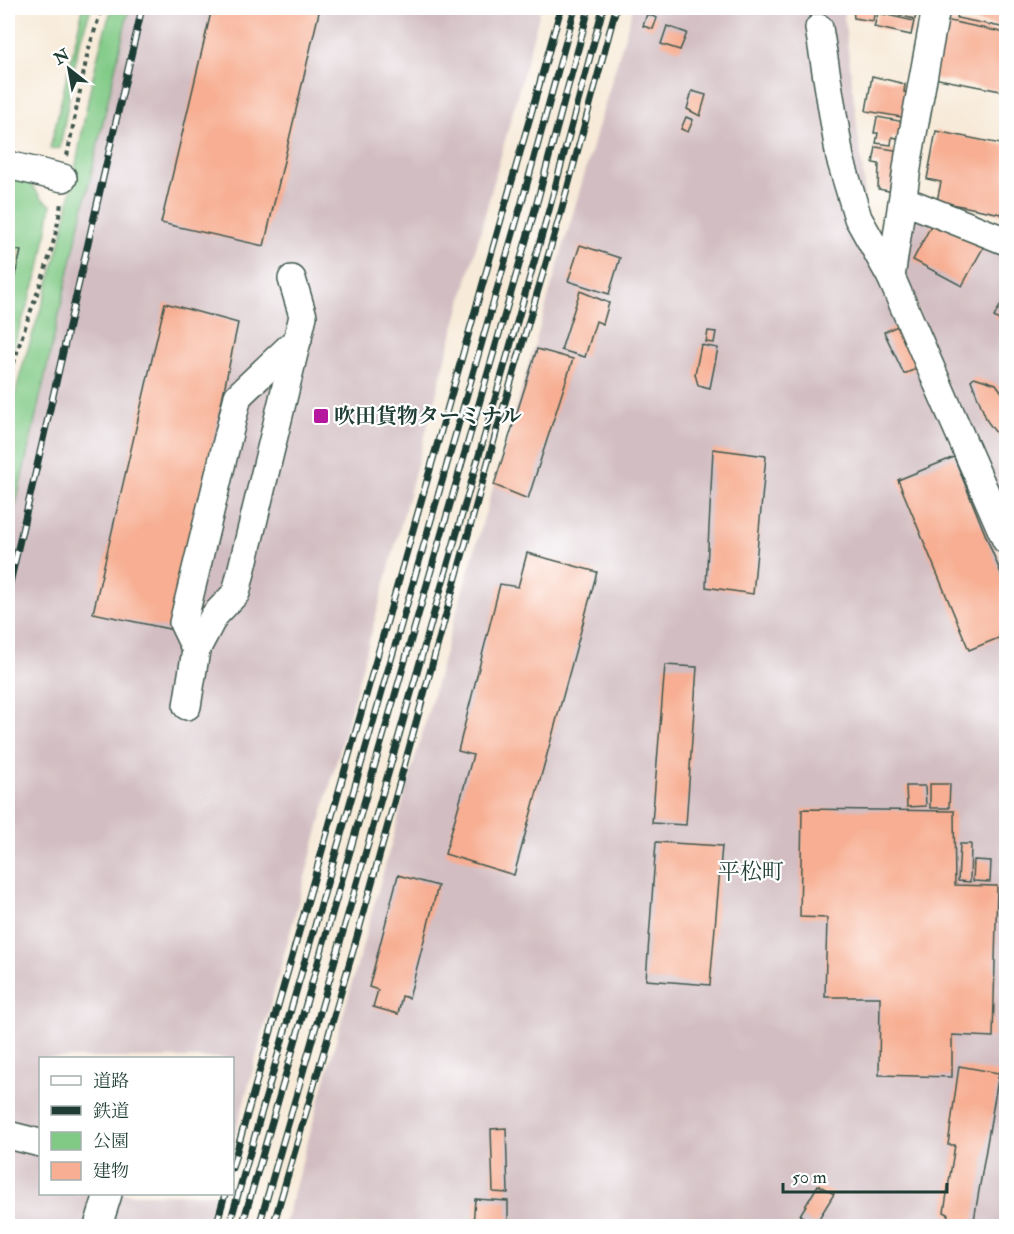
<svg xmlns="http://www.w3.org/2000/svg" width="1014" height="1234" viewBox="0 0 1014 1234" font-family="'IM FELL Double Pica','Noto Serif JP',serif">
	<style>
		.industrial { fill: #d2bec2 }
		.green { fill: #81ca86; stroke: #50845d; stroke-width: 1.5 }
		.building { fill: #f7ae92 }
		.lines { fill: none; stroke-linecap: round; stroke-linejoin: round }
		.minor-casing { stroke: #3f574d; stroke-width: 30 }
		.path { stroke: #3f574d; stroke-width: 4; stroke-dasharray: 4.5 4.5; stroke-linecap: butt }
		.minor { stroke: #fff; stroke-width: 27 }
		.rail-casing { stroke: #1f3d34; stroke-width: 7 }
		.rail { stroke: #fff; stroke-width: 4.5; stroke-dasharray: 14; stroke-linecap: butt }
		.poi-dot { fill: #b5179e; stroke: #fff; stroke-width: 2 }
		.labels { text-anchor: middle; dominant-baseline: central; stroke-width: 4.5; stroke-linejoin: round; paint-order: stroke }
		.poi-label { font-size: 21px; font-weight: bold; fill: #1f3d34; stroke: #fff; text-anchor: start }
		.neighbourhood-label { font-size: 22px; fill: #1f3d34; stroke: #fff }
	</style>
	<rect width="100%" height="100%" fill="#fff"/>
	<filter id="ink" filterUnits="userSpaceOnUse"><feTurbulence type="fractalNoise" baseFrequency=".0167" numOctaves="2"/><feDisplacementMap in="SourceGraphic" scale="12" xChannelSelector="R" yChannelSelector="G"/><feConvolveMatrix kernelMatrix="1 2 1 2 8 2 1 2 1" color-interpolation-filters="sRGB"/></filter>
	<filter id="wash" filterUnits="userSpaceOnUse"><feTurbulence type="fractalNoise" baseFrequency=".008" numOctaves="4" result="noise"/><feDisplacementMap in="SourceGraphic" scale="24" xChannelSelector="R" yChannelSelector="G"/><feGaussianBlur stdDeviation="1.35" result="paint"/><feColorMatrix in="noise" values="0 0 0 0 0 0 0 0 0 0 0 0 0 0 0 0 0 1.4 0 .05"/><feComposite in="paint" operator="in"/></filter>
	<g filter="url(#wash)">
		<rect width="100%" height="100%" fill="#f7ead8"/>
		<g class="industrial">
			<path d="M 129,8 L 541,8 L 233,1143 L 232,1058 L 40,1058 L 40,1194 L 219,1194 L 210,1226 L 8,1226 L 8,538 Z"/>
			<path d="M 633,8 L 843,8 L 864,183 L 865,241 L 1006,572 L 1006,1226 L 284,1226 L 450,634 Z"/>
			<path d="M 903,200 L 1006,241 L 1006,540 L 894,250 Z"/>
		</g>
		<g class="green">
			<path d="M 83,8 L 91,8 L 78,47 L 60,148 L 50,149 Z"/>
			<path d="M 112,8 L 129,8 L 8,538 C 8,484 5,431 19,379 C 33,329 52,281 63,230 C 80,156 87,80 112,8 Z"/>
			<path d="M 8,174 L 27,178 L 41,198 L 51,205 L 41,264 L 8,363 Z"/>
		</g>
		<g id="blocks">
			<g class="building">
				<path d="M 212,8 L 320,8 L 264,246 L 161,223 Z"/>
				<path d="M 853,8 L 875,8 L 873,21 L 854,18 Z"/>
				<path d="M 878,8 L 918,8 L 915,19 L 877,10 Z"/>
				<path d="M 959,8 L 1006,8 L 1006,28 L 957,18 Z"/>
				<path d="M 878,13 L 914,21 L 911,35 L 874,27 Z"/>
				<path d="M 647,14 L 657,18 L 653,29 L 643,26 Z"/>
				<path d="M 945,20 L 1006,33 L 1006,92 L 933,78 Z"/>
				<path d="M 667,26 L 687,33 L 680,50 L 661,44 Z"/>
				<path d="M 872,76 L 905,84 L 904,92 L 911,93 L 907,118 L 866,111 Z"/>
				<path d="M 692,91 L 706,95 L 700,116 L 687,109 Z"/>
				<path d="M 686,117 L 693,120 L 688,132 L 681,129 Z"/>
				<path d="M 877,117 L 905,122 L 902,139 L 892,137 L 891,145 L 876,143 L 878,133 L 874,133 Z"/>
				<path d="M 936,131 L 1006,145 L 1006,215 L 937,201 L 941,182 L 927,179 Z"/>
				<path d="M 876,147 L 907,152 L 899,193 L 878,189 L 879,164 L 873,163 Z"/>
				<path d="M 934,220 L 984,246 L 962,286 L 913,260 Z"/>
				<path d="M 580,245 L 620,258 L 609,294 L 568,281 Z"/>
				<path d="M 8,248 L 21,251 L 8,305 Z"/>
				<path d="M 580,291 L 609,303 L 603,324 L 596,321 L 585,357 L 561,350 Z"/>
				<path d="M 1006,295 L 1006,324 L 994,317 Z"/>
				<path d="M 165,303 L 238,323 L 174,630 L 93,613 Z"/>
				<path d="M 902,324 L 918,368 L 904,374 L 884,332 Z"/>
				<path d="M 708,331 L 716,332 L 714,343 L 706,342 Z"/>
				<path d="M 701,345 L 718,348 L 710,388 L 698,385 L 695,374 Z"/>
				<path d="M 537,349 L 573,359 L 528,499 L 494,485 Z"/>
				<path d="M 974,377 L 996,384 L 1006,398 L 1006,431 L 999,437 L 987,421 L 971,380 Z"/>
				<path d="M 713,449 L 766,456 L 753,594 L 706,587 Z"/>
				<path d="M 954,457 L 1006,586 L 1006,635 L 969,650 L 898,480 Z"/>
				<path d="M 527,553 L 597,572 L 514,875 L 445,854 L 473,755 L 458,751 L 500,584 L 518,587 Z"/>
				<path d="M 665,665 L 697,667 L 686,825 L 652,823 Z"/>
				<path d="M 930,784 L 950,784 L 949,808 L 930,808 Z"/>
				<path d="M 906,786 L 925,786 L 926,806 L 907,807 Z"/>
				<path d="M 802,809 L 954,811 L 955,885 L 997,886 L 993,1037 L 952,1035 L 952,1077 L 879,1075 L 880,997 L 825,997 L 827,918 L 800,917 Z"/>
				<path d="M 656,842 L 722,846 L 710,985 L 646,980 Z"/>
				<path d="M 960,844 L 971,844 L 970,882 L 958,881 Z"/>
				<path d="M 974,860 L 991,861 L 990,882 L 973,881 Z"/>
				<path d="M 398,875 L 438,886 L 409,998 L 402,996 L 398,1014 L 373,1007 L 378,990 L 369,987 Z"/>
				<path d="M 959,1066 L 999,1073 L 973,1226 L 946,1226 L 948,1214 L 944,1212 L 955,1145 L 948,1145 Z"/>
				<path d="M 506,1128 L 508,1193 L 493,1192 L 491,1129 Z"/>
				<path d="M 818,1185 L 834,1194 L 815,1225 L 800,1215 Z"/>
				<path d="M 475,1199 L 508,1201 L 508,1226 L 473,1226 Z"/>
			</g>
		</g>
	</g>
	<g filter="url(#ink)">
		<use href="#blocks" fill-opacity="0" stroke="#3f574d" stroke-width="1.5"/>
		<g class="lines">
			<g class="minor-casing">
				<g id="minor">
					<path d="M 936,8 L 909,155 L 891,277 L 1006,540"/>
					<path d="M 819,28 L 840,158 L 858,218 L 891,277"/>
					<path d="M 8,165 L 63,178"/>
					<path d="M 903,200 L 1006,241"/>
					<path d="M 196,650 L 214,616 L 236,593 L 303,316 L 292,279"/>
					<path d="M 187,706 L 196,650 L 183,623 L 238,396 L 298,339"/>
					<path d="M 8,1135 L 40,1143"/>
					<path d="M 98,1226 L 108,1194"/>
				</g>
			</g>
			<g class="path">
				<path d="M 67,156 L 88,51 L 102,8"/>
				<path d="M 8,390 C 19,326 54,267 61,202"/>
			</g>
			<use href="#minor" class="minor"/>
			<g class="rail-casing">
				<g id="rail">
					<path d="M 8,592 L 142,8"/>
					<path d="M 232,1168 L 561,8"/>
					<path d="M 216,1226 L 225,1194"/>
					<path d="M 229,1226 L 522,202 L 575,8"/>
					<path d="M 242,1226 L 536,206 L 589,8"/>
					<path d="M 259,1226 L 549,210 L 603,8"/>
					<path d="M 273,1226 L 355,944 L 496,433 L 561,212 L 616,8"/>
				</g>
			</g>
			<use href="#rail" class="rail"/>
		</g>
	</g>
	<rect class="poi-dot" x="313" y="408" width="16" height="16" rx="3"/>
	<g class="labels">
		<g class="poi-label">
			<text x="334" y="416">吹田貨物ターミナル</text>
		</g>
		<g class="neighbourhood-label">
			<text x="751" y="872">平松町</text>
		</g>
	</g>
	<rect width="1014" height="1234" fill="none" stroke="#fff" stroke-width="30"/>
	<rect x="39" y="1057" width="195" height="138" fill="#ffffff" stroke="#a5b1ae" stroke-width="1.5"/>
	<rect x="51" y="1076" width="30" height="9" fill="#ffffff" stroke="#a5b1ae" stroke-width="1.5"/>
	<text x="93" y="1087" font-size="18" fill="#1f3d34">道路</text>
	<rect x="51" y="1106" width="30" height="9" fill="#1f3d34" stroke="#a5b1ae" stroke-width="1.5"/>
	<text x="93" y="1117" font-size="18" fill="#1f3d34">鉄道</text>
	<rect x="51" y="1132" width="30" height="18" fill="#81ca86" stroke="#a5b1ae" stroke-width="1.5"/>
	<text x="93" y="1147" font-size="18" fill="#1f3d34">公園</text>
	<rect x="51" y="1162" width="30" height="18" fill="#f7ae92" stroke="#a5b1ae" stroke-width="1.5"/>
	<text x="93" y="1177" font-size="18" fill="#1f3d34">建物</text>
	<g transform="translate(69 69) rotate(329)" stroke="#ffffff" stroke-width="4.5" paint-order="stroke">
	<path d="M0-4.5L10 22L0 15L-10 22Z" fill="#1f3d34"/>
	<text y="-9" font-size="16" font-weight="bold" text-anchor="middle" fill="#1f3d34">N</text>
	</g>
	<path d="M783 1183v9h164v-9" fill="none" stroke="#1f3d34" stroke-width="3"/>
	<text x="792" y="1183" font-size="18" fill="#1f3d34" stroke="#ffffff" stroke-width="4.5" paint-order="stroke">50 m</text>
</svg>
